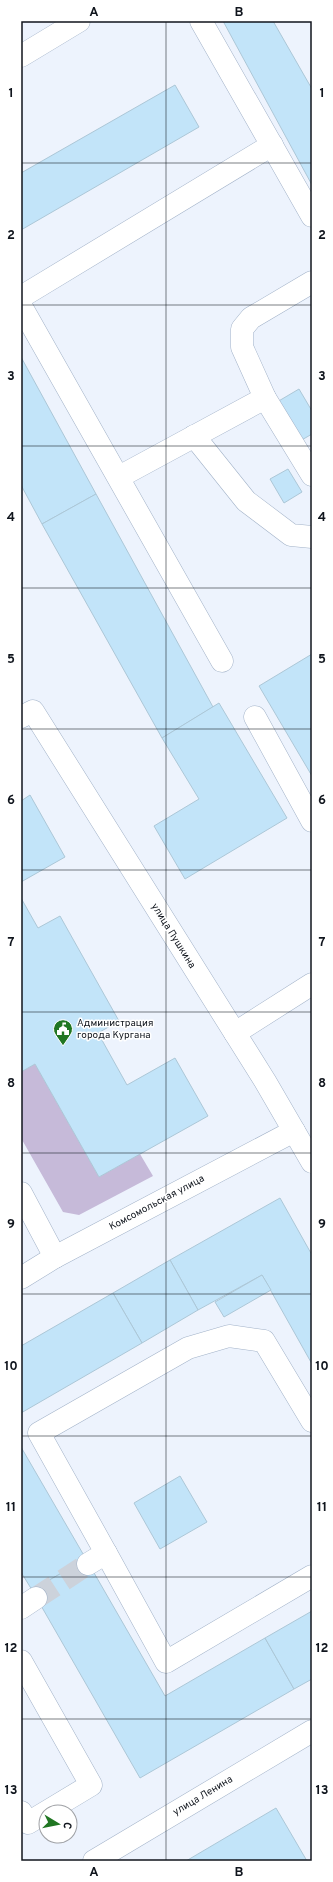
<svg xmlns="http://www.w3.org/2000/svg" width="333" height="1882" viewBox="0 0 333 1882" font-family="Overpass,sans-serif">
	<style>
		.green { fill: #c6bad9 }
		.building { fill: #c2e4f9; stroke: #acc7d7 }
		.lines { fill: none; stroke-linecap: round; stroke-linejoin: round }
		.minor-tunnel { stroke: #ccd2db; stroke-width: 22; stroke-dasharray: 22 11; stroke-linecap: butt }
		.minor-casing { stroke: #a2b2c8; stroke-width: 23 }
		.major-casing { stroke: #a2b2c8; stroke-width: 23 }
		.minor { stroke: #fff; stroke-width: 22 }
		.major { stroke: #fff; stroke-width: 22 }
		.grid { fill: none; stroke: #10151d; stroke-width: 1; stroke-opacity: 0.55 }
		.labels { text-anchor: middle; dominant-baseline: central; stroke-width: 3; stroke-linejoin: round; paint-order: stroke }
		.street-label { font-size: 10px; fill: #10151d; stroke: #fff }
		.poi-label { font-size: 10px; fill: #10151d; stroke: #fff; text-anchor: start }
		.neatline { fill: none; stroke: #10151d; stroke-width: 1.5 }
		.grid-label { font-size: 13px; text-anchor: middle; font-weight: bold; fill: #10151d }
	</style>
	<rect width="100%" height="100%" fill="#edf3fd"/>
	<path class="green" d="M 35,1064 L 99,1177 L 140,1154 L 153,1176 L 79,1215 L 63,1212 L 21,1138 L 21,1072 Z"/>
	<g class="building">
		<path d="M 223,21 L 273,21 L 312,89 L 312,185 Z"/>
		<path d="M 175,85 L 199,127 L 21,230 L 21,173 Z"/>
		<path d="M 21,357 L 96,494 L 42,524 L 21,485 Z"/>
		<path d="M 299,389 L 312,411 L 312,434 L 300,441 L 277,402 Z"/>
		<path d="M 288,469 L 302,492 L 284,503 L 270,479 Z"/>
		<path d="M 96,494 L 213,707 L 162,738 L 42,524 Z"/>
		<path d="M 312,654 L 312,776 L 259,686 Z"/>
		<path d="M 219,703 L 287,818 L 185,879 L 154,826 L 199,799 L 162,738 Z"/>
		<path d="M 30,795 L 65,857 L 21,882 L 21,801 Z"/>
		<path d="M 21,898 L 38,928 L 60,916 L 119,1021 L 98,1033 L 127,1085 L 175,1058 L 208,1116 L 99,1177 L 35,1064 L 21,1072 Z"/>
		<path d="M 280,1198 L 312,1255 L 312,1364 L 262,1275 L 198,1310 L 170,1260 Z"/>
		<path d="M 170,1260 L 198,1310 L 142,1343 L 113,1293 Z"/>
		<path d="M 262,1275 L 271,1290 L 224,1317 L 215,1302 Z"/>
		<path d="M 113,1293 L 142,1343 L 21,1413 L 21,1346 Z"/>
		<path d="M 21,1447 L 86,1559 L 32,1590 L 21,1572 Z"/>
		<path d="M 180,1476 L 207,1522 L 160,1549 L 134,1503 Z"/>
		<path d="M 86,1559 L 165,1696 L 265,1638 L 294,1689 L 140,1778 L 32,1590 Z"/>
		<path d="M 312,1611 L 312,1679 L 294,1689 L 265,1638 Z"/>
		<path d="M 276,1808 L 307,1861 L 186,1861 Z"/>
	</g>
	<g class="lines">
		<path class="minor-tunnel" d="M 36,1598 L 88,1564"/>
		<g class="minor-casing">
			<g id="minor">
				<path d="M 201,21 L 312,216"/>
				<path d="M 21,56 L 79,21"/>
				<path d="M 21,297 L 272,145"/>
				<path d="M 21,306 L 222,661"/>
				<path d="M 265,398 L 312,475"/>
				<path d="M 194,436 L 246,501 L 291,535 L 312,537"/>
				<path d="M 119,477 L 265,398 L 242,347 L 242,329 L 251,318 L 312,282"/>
				<path d="M 21,717 L 33,711 L 265,1081 L 312,1162"/>
				<path d="M 255,717 L 312,821"/>
				<path d="M 235,1033 L 312,984"/>
				<path d="M 21,1193 L 55,1257"/>
				<path d="M 21,1278 L 55,1257 L 294,1131"/>
				<path d="M 106,1553 L 166,1662 L 312,1576"/>
				<path d="M 88,1564 L 106,1553 L 39,1433 L 188,1348 L 229,1336 L 264,1341 L 312,1421"/>
				<path d="M 21,1608 L 36,1598"/>
				<path d="M 21,1661 L 91,1785 L 28,1823 L 21,1812"/>
			</g>
		</g>
		<g class="major-casing">
			<path id="major" d="M 94,1861 L 312,1731"/>
		</g>
		<use href="#minor" class="minor"/>
		<use href="#major" class="major"/>
	</g>
	<path class="grid" d="M 166,21 L 166,1861M 21,163 L 312,163M 21,305 L 312,305M 21,446 L 312,446M 21,588 L 312,588M 21,729 L 312,729M 21,870 L 312,870M 21,1012 L 312,1012M 21,1153 L 312,1153M 21,1294 L 312,1294M 21,1436 L 312,1436M 21,1577 L 312,1577M 21,1719 L 312,1719"/>
	<defs>
		<g id="civic-pin" transform="scale(1)"><path d="M0 17L-7.5 6A9.5 9.5 0 1 1 7.5 6Z" fill="#207622" stroke="#fff"/><path d="M-.6-6.5H3V-4.5H.6V-3L4-1V1h2V6H-6V1h2V-1L-.6-3ZM-1.2 2.5V6h2.4V2.5Z" fill="#fff"/></g>
	</defs>
	<g fill-rule="evenodd">
		<use href="#civic-pin" x="63" y="1029"/>
	</g>
	<g class="labels">
		<g class="street-label">
			<text transform="translate(173 936) rotate(58)">улица Пушкина</text>
			<text transform="translate(157 1203) rotate(-28)">Комсомольская улица</text>
			<text transform="translate(203 1796) rotate(-31)">улица Ленина</text>
		</g>
		<g class="poi-label">
			<text x="77" y="1023">Администрация<tspan x="77" dy="12">города Кургана</tspan></text>
		</g>
	</g>
	<rect width="333" height="1882" fill="none" stroke="#ffffff" stroke-width="44"/>
	<g transform="translate(58 1824) rotate(100)"><circle r="19" fill="#ffffff" stroke="#9fa1a5"/>
	<path d="M0-3L7 15L0 10L-7 15Z" fill="#207622"/>
	<text y="-6" font-size="11" font-weight="bold" text-anchor="middle" fill="#10151d">С</text>
	</g>
	<rect x="22" y="22" width="289" height="1838" class="neatline"/>
	<g class="grid-label">
		<text x="94" y="16">A</text>
		<text x="239" y="16">B</text>
		<text x="11" y="97">1</text>
		<text x="322" y="97">1</text>
		<text x="11" y="239">2</text>
		<text x="322" y="239">2</text>
		<text x="11" y="380">3</text>
		<text x="322" y="380">3</text>
		<text x="11" y="521">4</text>
		<text x="322" y="521">4</text>
		<text x="11" y="663">5</text>
		<text x="322" y="663">5</text>
		<text x="11" y="804">6</text>
		<text x="322" y="804">6</text>
		<text x="11" y="946">7</text>
		<text x="322" y="946">7</text>
		<text x="11" y="1087">8</text>
		<text x="322" y="1087">8</text>
		<text x="11" y="1228">9</text>
		<text x="322" y="1228">9</text>
		<text x="11" y="1370">10</text>
		<text x="322" y="1370">10</text>
		<text x="11" y="1511">11</text>
		<text x="322" y="1511">11</text>
		<text x="11" y="1652">12</text>
		<text x="322" y="1652">12</text>
		<text x="11" y="1794">13</text>
		<text x="322" y="1794">13</text>
		<text x="94" y="1876">A</text>
		<text x="239" y="1876">B</text>
	</g>
</svg>
